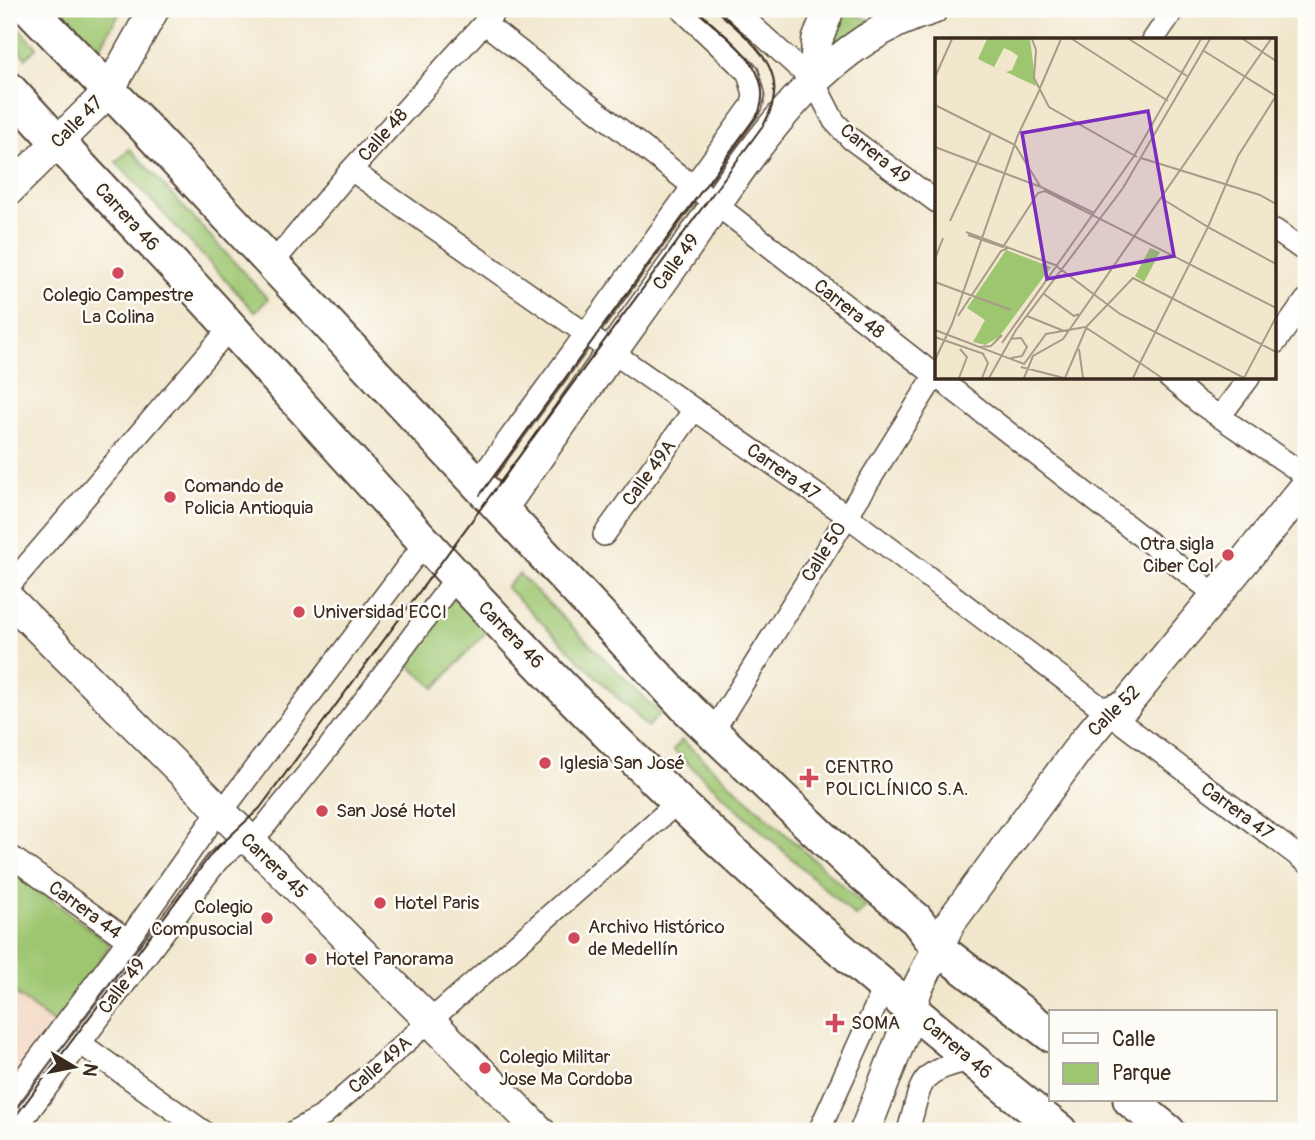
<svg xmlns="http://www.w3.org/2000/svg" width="1315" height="1140" viewBox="0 0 1315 1140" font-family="Pangolin,sans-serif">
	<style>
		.built { fill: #f3d4bf }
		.green { fill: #9ec671; stroke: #6c7848; stroke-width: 2 }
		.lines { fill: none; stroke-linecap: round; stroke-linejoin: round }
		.street-casing { stroke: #564638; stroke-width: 24 }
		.secondary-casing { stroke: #564638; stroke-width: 33 }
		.primary-casing { stroke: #564638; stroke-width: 37 }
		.street { stroke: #fff; stroke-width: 21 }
		.secondary { stroke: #fff; stroke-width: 30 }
		.primary { stroke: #fff; stroke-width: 33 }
		.tram { stroke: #3b2a1e; stroke-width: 2 }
		.poi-dot { fill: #d1495b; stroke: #fdfcf7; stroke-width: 2.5 }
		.labels { text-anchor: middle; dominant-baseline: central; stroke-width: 5; stroke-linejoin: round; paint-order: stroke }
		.street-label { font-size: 19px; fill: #3b2a1e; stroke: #fdfcf7 }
		.poi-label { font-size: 19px; fill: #3b2a1e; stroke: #fdfcf7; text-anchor: start }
		.inset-road { fill: none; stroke: #a89b87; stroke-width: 2 }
		.view { fill: #7b2cbf; fill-opacity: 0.15; stroke: #7b2cbf; stroke-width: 3.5 }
		.inset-edge { fill: none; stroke: #3b2a1e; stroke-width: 3.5 }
	</style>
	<rect width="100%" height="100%" fill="#fdfcf7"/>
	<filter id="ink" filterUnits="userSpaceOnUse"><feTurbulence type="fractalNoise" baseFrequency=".0143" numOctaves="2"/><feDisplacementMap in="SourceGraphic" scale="14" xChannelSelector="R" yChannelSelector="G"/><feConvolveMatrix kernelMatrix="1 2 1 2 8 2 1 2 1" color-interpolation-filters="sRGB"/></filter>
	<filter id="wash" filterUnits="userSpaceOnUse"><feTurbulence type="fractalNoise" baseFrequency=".00686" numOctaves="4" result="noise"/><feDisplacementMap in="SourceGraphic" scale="28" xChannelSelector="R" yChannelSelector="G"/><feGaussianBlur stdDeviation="1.57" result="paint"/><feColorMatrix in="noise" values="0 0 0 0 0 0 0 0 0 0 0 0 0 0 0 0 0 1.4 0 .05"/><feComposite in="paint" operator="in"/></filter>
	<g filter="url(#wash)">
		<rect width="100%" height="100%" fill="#f1e7cd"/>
		<path class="built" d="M 9,989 L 57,1026 L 9,1091 Z"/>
		<g class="green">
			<path d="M 60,9 L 122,9 L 99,49 Z"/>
			<path d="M 837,9 C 849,9 859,18 871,20 L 828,56 Z"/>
			<path d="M 9,19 L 37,47 L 26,58 L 9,41 Z"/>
			<path d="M 130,149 L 268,299 L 255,312 L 116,162 Z"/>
			<path d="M 519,574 L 660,714 L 647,727 L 506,587 Z"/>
			<path d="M 449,587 L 488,630 L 435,688 L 398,656 Z"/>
			<path d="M 682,740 L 866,907 L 856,917 L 673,750 Z"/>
			<path d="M 9,868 L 110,944 L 57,1026 L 9,989 Z"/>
		</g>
	</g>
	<g filter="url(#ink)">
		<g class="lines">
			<g class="street-casing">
				<g id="street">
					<path d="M 734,9 L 814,82 L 834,121 L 851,139 L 937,202"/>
					<path d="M 484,23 L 1216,595"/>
					<path d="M 1153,40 L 1174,9"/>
					<path d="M 351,170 L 846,515 L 1306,862"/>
					<path d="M 1275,230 L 1306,252"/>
					<path d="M 272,264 L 351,170 L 497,9"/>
					<path d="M 590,328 L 752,105 L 754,94 L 748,73 L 681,9"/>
					<path d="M 1275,343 L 1306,300"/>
					<path d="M 1169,378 L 1198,402 L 1299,471 L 1306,472"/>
					<path d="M 1221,415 L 1249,378"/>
					<path d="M 476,484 L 582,339"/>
					<path d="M 604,535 L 694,410"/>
					<path d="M 9,586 L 223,336"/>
					<path d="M 712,733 L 937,372"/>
					<path d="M 230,801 L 424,544"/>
					<path d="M 260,832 L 329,747 L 456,578"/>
					<path d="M 9,855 L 128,940"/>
					<path d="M 80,1043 L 203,1131"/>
					<path d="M 9,1098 L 128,940 L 211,822"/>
					<path d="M 14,1131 L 218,860 L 235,846"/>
					<path d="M 295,1131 L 321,1117 L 678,802"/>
					<path d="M 819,1131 L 878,1001 L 880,981"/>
					<path d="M 908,1131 C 923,1081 915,1072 971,1060"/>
				</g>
			</g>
			<g class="secondary-casing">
				<g id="secondary">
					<path d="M 814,82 L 817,41 L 829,9"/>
					<path d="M 9,190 L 108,92 L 154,9"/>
					<path d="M 501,510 C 558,428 615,347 673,266 C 742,170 811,43 933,9"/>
					<path d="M 9,599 L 540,1131"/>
					<path d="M 865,1131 L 906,1026 L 917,989 L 950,923 L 1084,741 L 1109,711 L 1125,706 L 1306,486"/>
				</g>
			</g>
			<g class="primary-casing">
				<g id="primary">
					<path d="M 30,9 L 137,119 L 686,707 L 855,868 L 916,919 L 939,949 L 1051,1035"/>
					<path d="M 9,89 C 82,170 159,248 232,329 C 364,475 493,622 634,759 C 768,891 913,1014 1060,1131"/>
					<path d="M 1130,1100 L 1168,1131"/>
				</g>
			</g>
			<use href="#street" class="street"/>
			<use href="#secondary" class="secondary"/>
			<use href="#primary" class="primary"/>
			<g class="tram">
				<path d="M 480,495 L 759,112 C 776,67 723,36 695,9"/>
				<path d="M 9,1125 L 212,853 L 260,808 L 764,124 C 795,70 751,42 715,9"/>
			</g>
		</g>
	</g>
	<g class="poi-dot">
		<circle cx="118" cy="273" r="7"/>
		<circle cx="170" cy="497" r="7"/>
		<circle cx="1228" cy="555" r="7"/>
		<circle cx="299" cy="612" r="7"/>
		<circle cx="545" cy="763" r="7"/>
		<path d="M805.5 767.5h7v7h7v7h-7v7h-7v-7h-7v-7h7z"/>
		<circle cx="322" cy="811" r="7"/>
		<circle cx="380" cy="903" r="7"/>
		<circle cx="267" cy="918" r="7"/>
		<circle cx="574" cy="938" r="7"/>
		<circle cx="311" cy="959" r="7"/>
		<path d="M831.5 1012.5h7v7h7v7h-7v7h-7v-7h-7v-7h7z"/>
		<circle cx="485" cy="1068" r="7"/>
	</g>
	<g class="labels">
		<g class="street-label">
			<text transform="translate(77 122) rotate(-45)">Calle 47</text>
			<text transform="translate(383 135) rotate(-48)">Calle 48</text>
			<text transform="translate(875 154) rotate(39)">Carrera 49</text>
			<text transform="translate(127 217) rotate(47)">Carrera 46</text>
			<text transform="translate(676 262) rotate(-54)">Calle 49</text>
			<text transform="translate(849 309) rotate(38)">Carrera 48</text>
			<text transform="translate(783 472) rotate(35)">Carrera 47</text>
			<text transform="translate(649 473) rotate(-54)">Calle 49A</text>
			<text transform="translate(824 552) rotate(-58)">Calle 50</text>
			<text transform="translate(511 635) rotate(46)">Carrera 46</text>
			<text transform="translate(1114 711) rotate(-44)">Calle 52</text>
			<text transform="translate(1237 811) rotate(36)">Carrera 47</text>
			<text transform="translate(274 866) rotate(44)">Carrera 45</text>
			<text transform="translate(85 910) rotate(36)">Carrera 44</text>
			<text transform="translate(122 986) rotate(-53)">Calle 49</text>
			<text transform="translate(957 1048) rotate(40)">Carrera 46</text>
			<text transform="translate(380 1065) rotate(-41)">Calle 49A</text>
		</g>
		<g class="poi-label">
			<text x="118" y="295" text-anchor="middle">Colegio Campestre<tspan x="118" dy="22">La Colina</tspan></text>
			<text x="184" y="486">Comando de<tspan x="184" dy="22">Policia Antioquia</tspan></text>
			<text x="1214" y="544" text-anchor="end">Otra sigla<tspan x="1214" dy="22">Ciber Col</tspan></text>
			<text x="313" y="612">Universidad ECCI</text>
			<text x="559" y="763">Iglesia San José</text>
			<text x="825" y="767">CENTRO<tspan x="825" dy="22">POLICLÍNICO S.A.</tspan></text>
			<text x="336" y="811">San José Hotel</text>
			<text x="394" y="903">Hotel Paris</text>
			<text x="253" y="907" text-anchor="end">Colegio<tspan x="253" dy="22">Compusocial</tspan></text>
			<text x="588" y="927">Archivo Histórico<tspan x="588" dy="22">de Medellín</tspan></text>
			<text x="325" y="959">Hotel Panorama</text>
			<text x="851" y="1023">SOMA</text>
			<text x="499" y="1057">Colegio Militar<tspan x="499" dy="22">Jose Ma Cordoba</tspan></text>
		</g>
	</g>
	<g transform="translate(935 38)">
		<rect width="341" height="341" fill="#f1e7cd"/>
		<path d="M 52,1 L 95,1 L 101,48 L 71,34 L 77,32 L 83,18 L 76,13 L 69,10 L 59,29 L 43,21 ZM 215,210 L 225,214 L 209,244 L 200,238 ZM 71,212 L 116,229 L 64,299 L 50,307 L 38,304 L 50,282 L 32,270 Z" fill="#9ec671"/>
		<path class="inset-road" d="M 97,1 L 101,12 L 99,40 L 114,69 L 202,119M 137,1 L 233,63M 194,1 L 252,38M 308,1 L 341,23M 269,13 L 341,58M 0,39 L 17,1M 105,50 L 126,1M 0,67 L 80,107 L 105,148M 0,109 L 106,149 L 159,175M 206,120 L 325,157 L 341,166M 226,160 L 273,189 L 303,118 L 341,58M 15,183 L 56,95M 31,194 L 120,227 L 185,276 L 309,340 L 341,279M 33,197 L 68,209 L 103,155 L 110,153 L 341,270M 0,221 L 8,200M 0,244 L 76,272M 109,256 L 139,278 L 144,276M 23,278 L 66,213 L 73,210M 92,278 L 129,293M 0,292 L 89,326 L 111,296 L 150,289 L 205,325 L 273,189 L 341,226M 0,299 L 49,316M 75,301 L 86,300 L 92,309 L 87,318 L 76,320M 67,305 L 199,118 L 266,1M 45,309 L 56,308 L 67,297M 144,311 L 148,340M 0,322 L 17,286 L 83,97 L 105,51M 86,329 L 129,340M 24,340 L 32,319 L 25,311M 47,340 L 53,325 L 48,316M 54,340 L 81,292 L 188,150 L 275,1M 89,340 L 98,318 L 128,301 L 336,1M 130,340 L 152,288 L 198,240 L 341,314M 198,340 L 205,325 L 227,340"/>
		<path class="view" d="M 213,73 L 239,218 L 112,241 L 87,95 Z"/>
		<rect width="341" height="341" class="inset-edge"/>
	</g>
	<rect width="1315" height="1140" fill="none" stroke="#fdfcf7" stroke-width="35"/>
	<rect x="1049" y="1010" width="228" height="91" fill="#fdfcf7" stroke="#afa8a0" stroke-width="2"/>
	<rect x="1063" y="1033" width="35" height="10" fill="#ffffff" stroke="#afa8a0" stroke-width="2"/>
	<text x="1112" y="1046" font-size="21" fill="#3b2a1e">Calle</text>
	<rect x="1063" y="1063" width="35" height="21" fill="#9ec671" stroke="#afa8a0" stroke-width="2"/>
	<text x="1112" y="1080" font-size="21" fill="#3b2a1e">Parque</text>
	<g transform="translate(74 1067) rotate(100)" stroke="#fdfcf7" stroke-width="5" paint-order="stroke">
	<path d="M0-5L12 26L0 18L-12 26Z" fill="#3b2a1e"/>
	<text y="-10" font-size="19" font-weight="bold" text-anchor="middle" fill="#3b2a1e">N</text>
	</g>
</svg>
